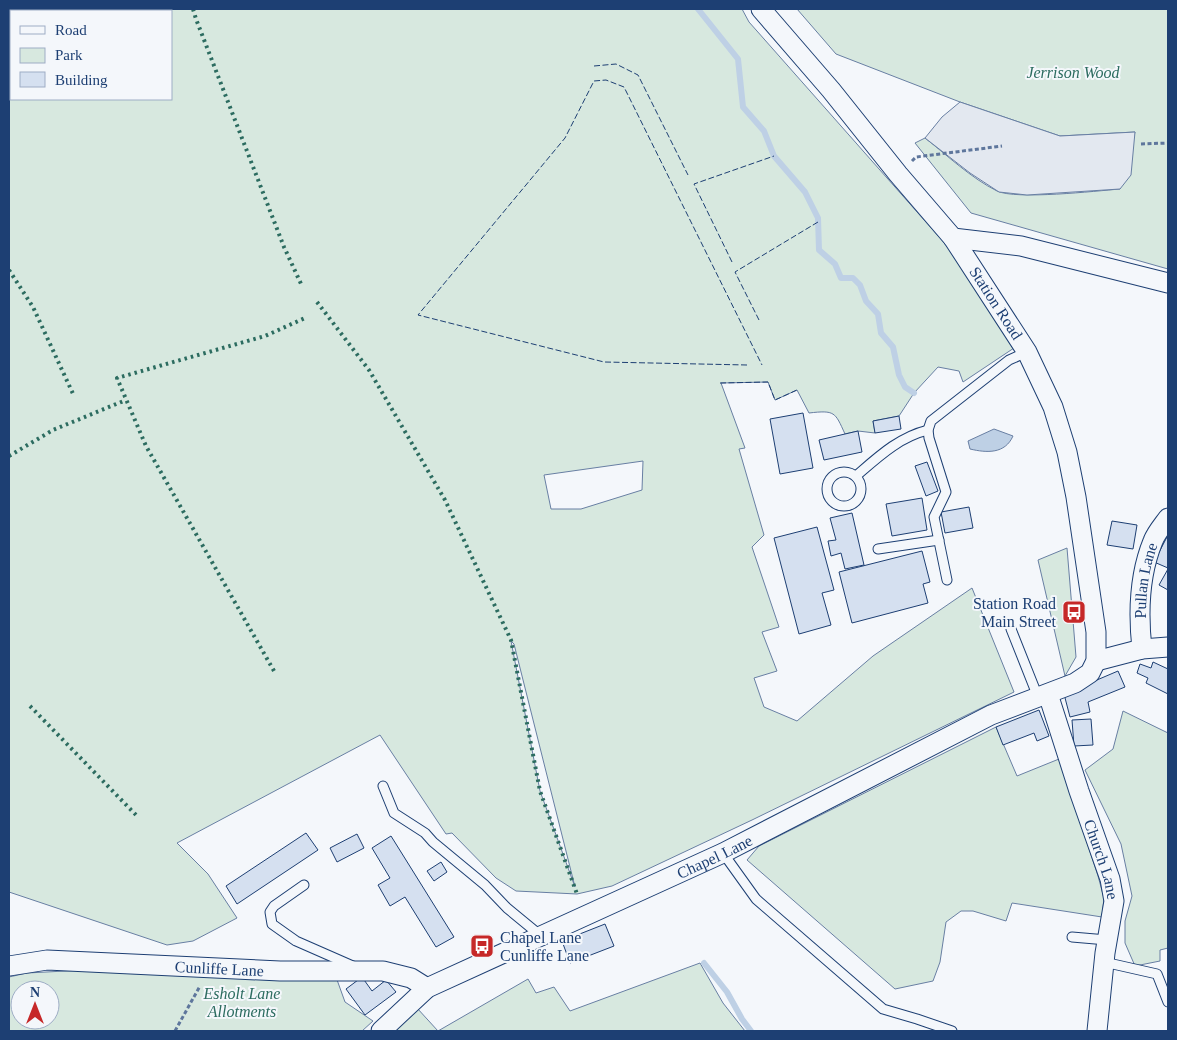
<svg xmlns="http://www.w3.org/2000/svg" width="1177" height="1040" viewBox="0 0 1177 1040" font-family="'Times New Roman',serif">
	<style>
		.green { fill: #d7e8df; stroke: #687fa3; fill-rule: evenodd }
		.parking { fill: #e3e8f0; stroke: #687fa3 }
		.water { fill: #bed0e5; stroke: #687fa3 }
		.lines { fill: none; stroke-linecap: round; stroke-linejoin: round }
		.stream { stroke: #bed0e5; stroke-width: 6 }
		.building { fill: #d5e0f0; stroke: #1d3f73 }
		.lane-casing { stroke: #1d3f73; stroke-width: 11 }
		.street-casing { stroke: #1d3f73; stroke-width: 21 }
		.path { stroke: #5e769c; stroke-width: 3; stroke-dasharray: 4 2.5; stroke-linecap: butt }
		.lane { stroke: #f4f7fb; stroke-width: 9 }
		.street { stroke: #f4f7fb; stroke-width: 19 }
		.hedge { stroke: #2c6c60; stroke-width: 4; stroke-dasharray: 2.5 4; stroke-linecap: butt }
		.fence { stroke: #1d3f73; stroke-width: 1; stroke-dasharray: 6 2.5; stroke-linecap: butt }
		.labels { text-anchor: middle; dominant-baseline: central; stroke-width: 4; stroke-linejoin: round; paint-order: stroke }
		.park-label { font-size: 16px; font-style: italic; fill: #2c6c60; stroke: #f4f7fb }
		.street-label { font-size: 16px; fill: #1d3f73; stroke: #f4f7fb }
		.poi-label { font-size: 16px; fill: #1d3f73; stroke: #f4f7fb; text-anchor: end }
	</style>
	<rect width="100%" height="100%" fill="#f4f7fb"/>
	<g class="green">
		<path d="M 9,9 L 742,9 L 749,22 L 956,256 L 1014,348 L 963,382 L 959,371 L 938,367 L 914,393 L 899,416 L 873,421 L 875,433 L 858,431 L 845,434 C 835,412 835,410 809,413 L 797,390 L 775,400 L 768,382 L 721,383 L 745,448 L 739,449 L 764,535 L 752,547 L 779,627 L 762,632 L 777,671 L 754,678 L 764,707 L 797,721 L 873,656 L 972,588 L 1014,692 L 752,820 L 612,886 L 577,894 L 516,891 L 496,878 L 452,833 L 446,834 L 380,735 L 177,843 L 208,874 L 237,918 L 193,941 L 167,945 L 9,892 ZM 11,11 L 171,11 L 171,99 L 11,99 ZM 643,461 L 642,490 L 581,509 L 551,509 L 544,475 ZM 511,641 L 514,644 L 575,887 L 540,791 Z"/>
		<path d="M 797,9 L 1168,9 L 1168,269 L 971,213 L 915,143 L 925,138 C 948,156 971,178 997,191 C 1016,200 1096,191 1120,189 L 1135,132 L 1060,136 L 960,102 L 836,54 Z"/>
		<path d="M 1067,548 L 1076,657 L 1065,676 L 1038,560 Z"/>
		<path d="M 1123,711 L 1168,733 L 1168,948 L 1160,950 L 1160,961 L 1135,966 L 1125,943 L 1125,921 L 1132,896 L 1121,844 L 1085,770 L 1113,749 Z"/>
		<path d="M 996,727 L 1017,776 L 1059,759 L 1065,775 L 1098,876 L 1104,898 L 1102,917 L 1012,903 L 1006,921 L 973,911 L 961,911 L 946,922 L 940,962 L 933,981 L 895,989 L 747,860 L 759,846 Z"/>
		<path d="M 700,963 L 723,1003 L 745,1031 L 394,1031 L 417,1008 L 438,1031 L 528,979 L 536,993 L 554,987 L 570,1011 Z"/>
		<path d="M 104,969 L 336,977 L 345,1002 L 373,1021 L 362,1031 L 9,1031 L 9,977 L 27,973 ZM 20,990 L 50,990 L 50,1020 L 20,1020 Z"/>
	</g>
	<path class="parking" d="M 960,102 L 1060,136 L 1135,132 L 1131,175 L 1120,189 L 1027,195 L 999,192 L 970,173 L 925,138 L 942,117 Z"/>
	<path class="water" d="M 994,429 L 1013,436 C 1005,454 987,453 970,449 L 968,441 Z"/>
	<g class="lines">
		<g class="stream">
			<path d="M 698,9 L 738,59 L 743,107 L 764,131 L 774,156 L 805,192 L 818,218 L 819,250 L 835,264 L 841,278 L 853,278 L 860,285 L 866,301 L 878,314 L 881,333 L 893,347 L 899,375 L 905,387 L 914,393"/>
			<path d="M 704,963 L 727,992 L 742,1019 L 751,1031"/>
		</g>
	</g>
	<g class="building">
		<path d="M 803,413 L 813,468 L 780,474 L 770,419 Z"/>
		<path d="M 899,416 L 901,429 L 875,433 L 873,421 Z"/>
		<path d="M 858,431 L 862,452 L 824,460 L 819,440 Z"/>
		<path d="M 927,462 L 938,491 L 926,496 L 915,466 Z"/>
		<path d="M 922,498 L 927,530 L 892,536 L 886,504 Z"/>
		<path d="M 969,507 L 973,528 L 945,533 L 941,512 Z"/>
		<path d="M 852,513 L 864,565 L 845,569 L 841,553 L 831,556 L 828,541 L 836,540 L 830,518 Z"/>
		<path d="M 1112,521 L 1137,525 L 1133,549 L 1107,545 Z"/>
		<path d="M 817,527 L 834,590 L 822,593 L 831,625 L 799,634 L 774,538 Z"/>
		<path d="M 1168,535 L 1168,568 L 1154,562 Z"/>
		<path d="M 922,551 L 930,582 L 923,584 L 928,603 L 852,623 L 839,572 Z"/>
		<path d="M 1168,569 L 1168,590 L 1159,585 Z"/>
		<path d="M 1153,662 L 1168,669 L 1168,694 L 1146,683 L 1148,678 L 1137,673 L 1140,664 L 1151,668 Z"/>
		<path d="M 1118,671 L 1125,687 L 1088,702 L 1090,712 L 1070,717 L 1064,694 Z"/>
		<path d="M 1039,710 L 1049,736 L 1037,741 L 1034,733 L 1003,745 L 996,727 Z"/>
		<path d="M 1091,719 L 1093,745 L 1074,746 L 1072,720 Z"/>
		<path d="M 306,833 L 318,850 L 237,904 L 226,886 Z"/>
		<path d="M 357,834 L 364,848 L 337,862 L 330,848 Z"/>
		<path d="M 391,836 L 454,937 L 436,947 L 405,897 L 390,906 L 378,885 L 390,878 L 372,848 Z"/>
		<path d="M 441,862 L 447,872 L 434,881 L 427,871 Z"/>
		<path d="M 605,924 L 614,946 L 570,963 L 562,941 Z"/>
		<path d="M 362,977 L 372,991 L 386,980 L 396,992 L 365,1015 L 346,989 Z"/>
	</g>
	<g class="lines">
		<g class="lane-casing">
			<g id="lane">
				<circle cx="844" cy="489" r="17"/>
				<path d="M 856,476 C 878,457 899,437 928,430"/>
				<path d="M 878,549 L 939,540"/>
				<path d="M 947,580 L 934,517 L 946,492 L 929,438 L 928,430 L 931,421 L 1009,360 L 1027,352"/>
				<path d="M 1011,629 L 1038,697"/>
				<path d="M 383,786 L 394,813 L 425,833 L 433,842 L 485,885 L 507,908 L 541,936"/>
				<path d="M 723,853 L 756,899 L 883,1009 L 917,1019 L 952,1031"/>
				<path d="M 304,885 L 274,906 L 270,912 L 272,924 L 296,941 L 353,966"/>
				<path d="M 1072,937 L 1107,940"/>
				<path d="M 1104,962 L 1157,974 L 1168,1002"/>
			</g>
		</g>
		<g class="street-casing">
			<g id="street">
				<path d="M 953,238 L 1021,246 L 1168,283"/>
				<path id="s1" d="M 1142,649 C 1138,613 1139,575 1153,541 C 1156,533 1163,525 1168,518"/>
				<path d="M 1096,661 L 1142,649 L 1168,647"/>
				<path id="s2" d="M 1048,694 L 1079,791 L 1110,879 L 1114,901 L 1105,953 L 1097,1031"/>
				<path id="s3" d="M 9,966 L 47,960 L 280,971 L 383,971 L 411,978 L 427,988"/>
				<path id="s4" d="M 381,1031 L 427,988 L 723,853 L 991,715 L 1075,683 L 1090,673 L 1096,661 L 1096,632 L 1076,497 L 1067,452 L 1053,407 L 1027,352 L 953,238 L 898,174 L 831,90 L 761,9"/>
			</g>
		</g>
		<g class="path">
			<path d="M 1141,144 L 1168,143"/>
			<path d="M 912,161 L 916,157 L 1002,146"/>
			<path d="M 175,1031 L 200,986"/>
		</g>
		<use href="#lane" class="lane"/>
		<use href="#street" class="street"/>
		<g class="hedge">
			<path d="M 193,9 L 196,19 L 284,247 L 302,286"/>
			<path d="M 9,270 L 33,307 L 74,396"/>
			<path d="M 317,302 L 369,370 L 445,500 L 511,640 L 540,791 L 577,894"/>
			<path d="M 9,456 L 53,430 L 126,400"/>
			<path d="M 274,671 L 146,446 L 117,378 L 265,336 L 305,318"/>
			<path d="M 30,706 L 136,815"/>
		</g>
		<g class="fence">
			<path d="M 594,66 L 616,64 L 638,75 L 688,175"/>
			<path d="M 732,262 L 694,184 L 774,156"/>
			<path d="M 759,320 L 735,272 L 818,222"/>
			<path d="M 747,365 L 604,362 L 418,315 L 565,138 L 594,81 L 606,80 L 624,87 L 762,365"/>
			<path d="M 720,383 L 768,382 L 775,400 L 797,390"/>
		</g>
	</g>
	<defs>
		<g id="bus-square" transform="scale(1.25)"><rect x="-9" y="-9" width="18" height="18" rx="4" fill="#c62828" stroke="#f4f7fb"/><path d="M-5-6H5V4H4V6H2V4H-2V6H-4V4H-5ZM-3.5-4V0h7V-4ZM-3.5 1.2v1.5H-2V1.2ZM2 1.2v1.5H3.5V1.2Z" fill="#fff"/></g>
	</defs>
	<g fill-rule="evenodd">
		<use href="#bus-square" x="1074" y="612"/>
		<use href="#bus-square" x="482" y="946"/>
	</g>
	<g class="labels">
		<g class="park-label">
			<text x="1073" y="72">Jerrison Wood</text>
			<text x="242" y="993">Esholt Lane<tspan x="242" dy="18">Allotments</tspan></text>
		</g>
		<g class="street-label">
			<text transform="translate(996 303) rotate(57)">Station Road</text>
			<text stroke="none"><textPath href="#s1" startOffset="69">Pullan Lane</textPath></text>
			<text stroke="none"><textPath href="#s4" startOffset="379">Chapel Lane</textPath></text>
			<text stroke="none"><textPath href="#s2" startOffset="174">Church Lane</textPath></text>
			<text stroke="none"><textPath href="#s3" startOffset="211">Cunliffe Lane</textPath></text>
		</g>
		<g class="poi-label">
			<text x="1056" y="603">Station Road<tspan x="1056" dy="18">Main Street</tspan></text>
			<text x="500" y="937" text-anchor="start">Chapel Lane<tspan x="500" dy="18">Cunliffe Lane</tspan></text>
		</g>
	</g>
	<rect width="1177" height="1040" fill="none" stroke="#1d3f73" stroke-width="20"/>
	<rect x="10" y="10" width="162" height="90" fill="#f4f7fb" stroke="#9eadc5"/>
	<rect x="20" y="26" width="25" height="8" fill="#f4f7fb" stroke="#9eadc5"/>
	<text x="55" y="35" font-size="15" fill="#1d3f73">Road</text>
	<rect x="20" y="48" width="25" height="15" fill="#d7e8df" stroke="#9eadc5"/>
	<text x="55" y="60" font-size="15" fill="#1d3f73">Park</text>
	<rect x="20" y="72" width="25" height="15" fill="#d5e0f0" stroke="#9eadc5"/>
	<text x="55" y="85" font-size="15" fill="#1d3f73">Building</text>
	<g transform="translate(35 1005)"><circle r="24" fill="#f4f7fb" stroke="#9eadc5"/>
	<path d="M0-4L9 19L0 12L-9 19Z" fill="#c62828"/>
	<text y="-8" font-size="14" font-weight="bold" text-anchor="middle" fill="#1d3f73">N</text>
	</g>
</svg>
